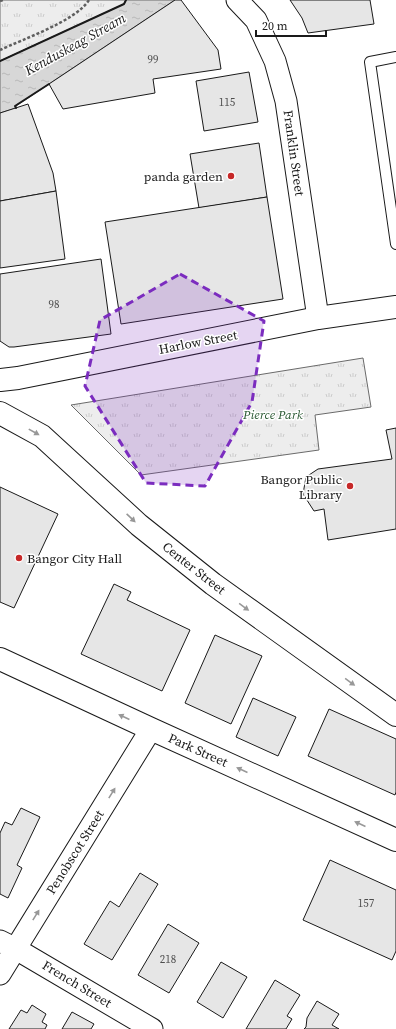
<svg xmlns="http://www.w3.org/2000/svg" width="396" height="1029" viewBox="0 0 396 1029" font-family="'Source Serif 4',serif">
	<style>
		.park { fill: url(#park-tufts); stroke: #6a6a6a }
		.water { fill: url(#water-ripples); stroke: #6a6a6a }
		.building { fill: #e6e6e6; stroke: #1a1a1a }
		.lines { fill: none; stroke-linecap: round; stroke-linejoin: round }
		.service-casing { stroke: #1a1a1a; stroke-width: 12 }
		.minor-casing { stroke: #1a1a1a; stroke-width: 23 }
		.tertiary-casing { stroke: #1a1a1a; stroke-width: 24 }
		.path { stroke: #5f5f5f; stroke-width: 2.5; stroke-dasharray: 3 2; stroke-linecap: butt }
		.service { stroke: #fff; stroke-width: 10 }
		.minor { stroke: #fff; stroke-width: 21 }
		.tertiary { stroke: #fff; stroke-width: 22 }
		.wall { stroke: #1a1a1a; stroke-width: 2 }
		.oneway { fill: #989898 }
		.marked { fill: #7b2cbf; fill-opacity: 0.2; stroke: #7b2cbf; stroke-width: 3; stroke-dasharray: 8 5; stroke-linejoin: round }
		.poi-dot { fill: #c62828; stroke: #fff; stroke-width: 1.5 }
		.labels { text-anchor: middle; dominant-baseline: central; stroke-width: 3; stroke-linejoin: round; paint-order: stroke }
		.number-label { font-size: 11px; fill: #4d4d4d }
		.street-label { font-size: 13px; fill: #1a1a1a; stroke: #fff }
		.poi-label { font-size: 13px; fill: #1a1a1a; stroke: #fff; text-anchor: end }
		.park-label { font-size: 13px; font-style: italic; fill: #2b5a34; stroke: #fff }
		.water-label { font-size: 14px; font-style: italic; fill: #1a1a1a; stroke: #fff }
	</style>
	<defs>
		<pattern id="park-tufts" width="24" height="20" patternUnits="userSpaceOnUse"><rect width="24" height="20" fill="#ededed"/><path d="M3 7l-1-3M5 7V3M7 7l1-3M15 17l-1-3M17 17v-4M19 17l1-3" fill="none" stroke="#cbcbcb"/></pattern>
		<pattern id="water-ripples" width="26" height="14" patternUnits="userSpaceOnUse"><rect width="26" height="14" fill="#d7d7d7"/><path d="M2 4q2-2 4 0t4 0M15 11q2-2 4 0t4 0" fill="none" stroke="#b8b8b8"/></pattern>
	</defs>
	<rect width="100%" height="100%" fill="#fff"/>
	<g class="park">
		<path d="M 0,0 L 126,0 L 124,4 L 0,61 Z"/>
		<path d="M 363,358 L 371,407 L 315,415 L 319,450 L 141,475 L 71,405 Z"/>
	</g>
	<path class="water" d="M 126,0 L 175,0 L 16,106 L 16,108 L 0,113 L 0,61 L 124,4 Z"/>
	<g class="building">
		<path d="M 175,0 L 181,0 L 218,50 L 221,69 L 153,79 L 155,93 L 63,109 L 49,84 Z"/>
		<path d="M 290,0 L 370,0 L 374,24 L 308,33 L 302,18 Z"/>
		<path d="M 249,72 L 258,122 L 204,131 L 196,81 Z"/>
		<path d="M 28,104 L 53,173 L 56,191 L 0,201 L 0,113 Z"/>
		<path d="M 259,143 L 267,197 L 199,208 L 190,154 Z"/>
		<path d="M 56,191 L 65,259 L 0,268 L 0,201 Z"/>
		<path d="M 267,197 L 283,299 L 121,324 L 105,222 Z"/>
		<path d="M 101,259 L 111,334 L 14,347 L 9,347 L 0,341 L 0,274 Z"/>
		<path d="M 396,428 L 396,529 L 328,540 L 324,509 L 314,511 L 303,494 L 306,477 L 318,469 L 392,459 L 386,430 Z"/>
		<path d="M 0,487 L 58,514 L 14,608 L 0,602 Z"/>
		<path d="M 114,584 L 131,592 L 127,600 L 190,630 L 162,691 L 81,654 Z"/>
		<path d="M 215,635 L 262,656 L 231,724 L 185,703 Z"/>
		<path d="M 253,698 L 296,717 L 278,756 L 236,737 Z"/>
		<path d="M 329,709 L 396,739 L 396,792 L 395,795 L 308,756 Z"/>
		<path d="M 21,808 L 40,817 L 17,865 L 22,868 L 8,898 L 0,894 L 0,833 L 5,822 L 12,825 Z"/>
		<path d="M 330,860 L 396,890 L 396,951 L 392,960 L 303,920 Z"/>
		<path d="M 140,873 L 158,884 L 112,960 L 84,944 L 110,901 L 119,907 Z"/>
		<path d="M 168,924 L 199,943 L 169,993 L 138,975 Z"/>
		<path d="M 221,962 L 247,977 L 223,1018 L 197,1002 Z"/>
		<path d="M 275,980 L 300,995 L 287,1016 L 292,1019 L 286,1029 L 246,1029 Z"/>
		<path d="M 317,1001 L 339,1014 L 332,1025 L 339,1029 L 304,1029 L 306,1027 L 307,1018 Z"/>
		<path d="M 32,1005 L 46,1014 L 42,1022 L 47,1025 L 45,1029 L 9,1029 L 21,1010 L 27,1013 Z"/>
		<path d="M 72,1012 L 94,1024 L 91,1029 L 62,1029 Z"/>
	</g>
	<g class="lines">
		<g class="service-casing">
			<path id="service" d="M 396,57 L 370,62 L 396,244"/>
		</g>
		<g class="minor-casing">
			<g id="minor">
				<path d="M 237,0 L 256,20 L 275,61 L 286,101 L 318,318"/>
				<path d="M 0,941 L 16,949 L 152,1029"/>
				<path d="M 0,974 L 151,729"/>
			</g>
		</g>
		<g class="tertiary-casing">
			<g id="tertiary">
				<path d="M 0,380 L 18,378 L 318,318 L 396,307"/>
				<path d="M 0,413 L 42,436 L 139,525 L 213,584 L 396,715"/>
				<path d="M 0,659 L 151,729 L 396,840"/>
			</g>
		</g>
		<g class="path">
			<path d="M 0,1 L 3,0"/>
			<path d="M 0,50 C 23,39 76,21 89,0"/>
		</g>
		<use href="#service" class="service"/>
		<use href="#minor" class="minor"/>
		<use href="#tertiary" class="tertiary"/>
		<g class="wall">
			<path d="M 0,61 L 124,4 L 126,0"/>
			<path d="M 16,108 L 15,106 L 49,84"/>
		</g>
	</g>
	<defs><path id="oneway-solid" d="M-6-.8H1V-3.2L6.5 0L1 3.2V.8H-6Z"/></defs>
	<g class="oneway">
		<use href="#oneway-solid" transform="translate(34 432) rotate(29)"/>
		<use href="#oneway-solid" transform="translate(131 518) rotate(43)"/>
		<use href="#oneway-solid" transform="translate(244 607) rotate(36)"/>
		<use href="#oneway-solid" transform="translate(350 682) rotate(36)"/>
		<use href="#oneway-solid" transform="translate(124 717) rotate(-155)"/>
		<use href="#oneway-solid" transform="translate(242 770) rotate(-156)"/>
		<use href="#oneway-solid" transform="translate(112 793) rotate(-58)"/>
		<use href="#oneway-solid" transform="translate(360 824) rotate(-156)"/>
		<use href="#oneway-solid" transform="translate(36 915) rotate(-58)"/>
	</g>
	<path class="marked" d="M 180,274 L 264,321 L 252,402 L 205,486 L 146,483 L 85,386 L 100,320 Z"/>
	<g class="poi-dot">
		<circle cx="231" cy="176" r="4"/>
		<circle cx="350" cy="486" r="4"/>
		<circle cx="19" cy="558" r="4"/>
	</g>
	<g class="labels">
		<g class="number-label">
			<text x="153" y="59">99</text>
			<text x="227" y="102">115</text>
			<text x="54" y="304">98</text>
			<text x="366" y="903">157</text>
			<text x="168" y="959">218</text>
		</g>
		<g class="street-label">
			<text transform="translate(294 153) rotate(82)">Franklin Street</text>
			<text transform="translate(198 342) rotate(-11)">Harlow Street</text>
			<text transform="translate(194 568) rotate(38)">Center Street</text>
			<text transform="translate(198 750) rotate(24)">Park Street</text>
			<text transform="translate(75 852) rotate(-58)">Penobscot Street</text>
			<text transform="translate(77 984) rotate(31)">French Street</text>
		</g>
		<g class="poi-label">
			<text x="223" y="176">panda garden</text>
			<text x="342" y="479">Bangor Public<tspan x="342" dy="15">Library</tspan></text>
			<text x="27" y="558" text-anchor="start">Bangor City Hall</text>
		</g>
		<g class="park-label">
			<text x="273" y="414">Pierce Park</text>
		</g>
		<g class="water-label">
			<text transform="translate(75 44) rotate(-29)">Kenduskeag Stream</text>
		</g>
	</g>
	<path d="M256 30v6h70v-6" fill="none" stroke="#1a1a1a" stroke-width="2"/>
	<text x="262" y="30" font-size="12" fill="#1a1a1a" stroke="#ffffff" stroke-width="3" paint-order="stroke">20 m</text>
</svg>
